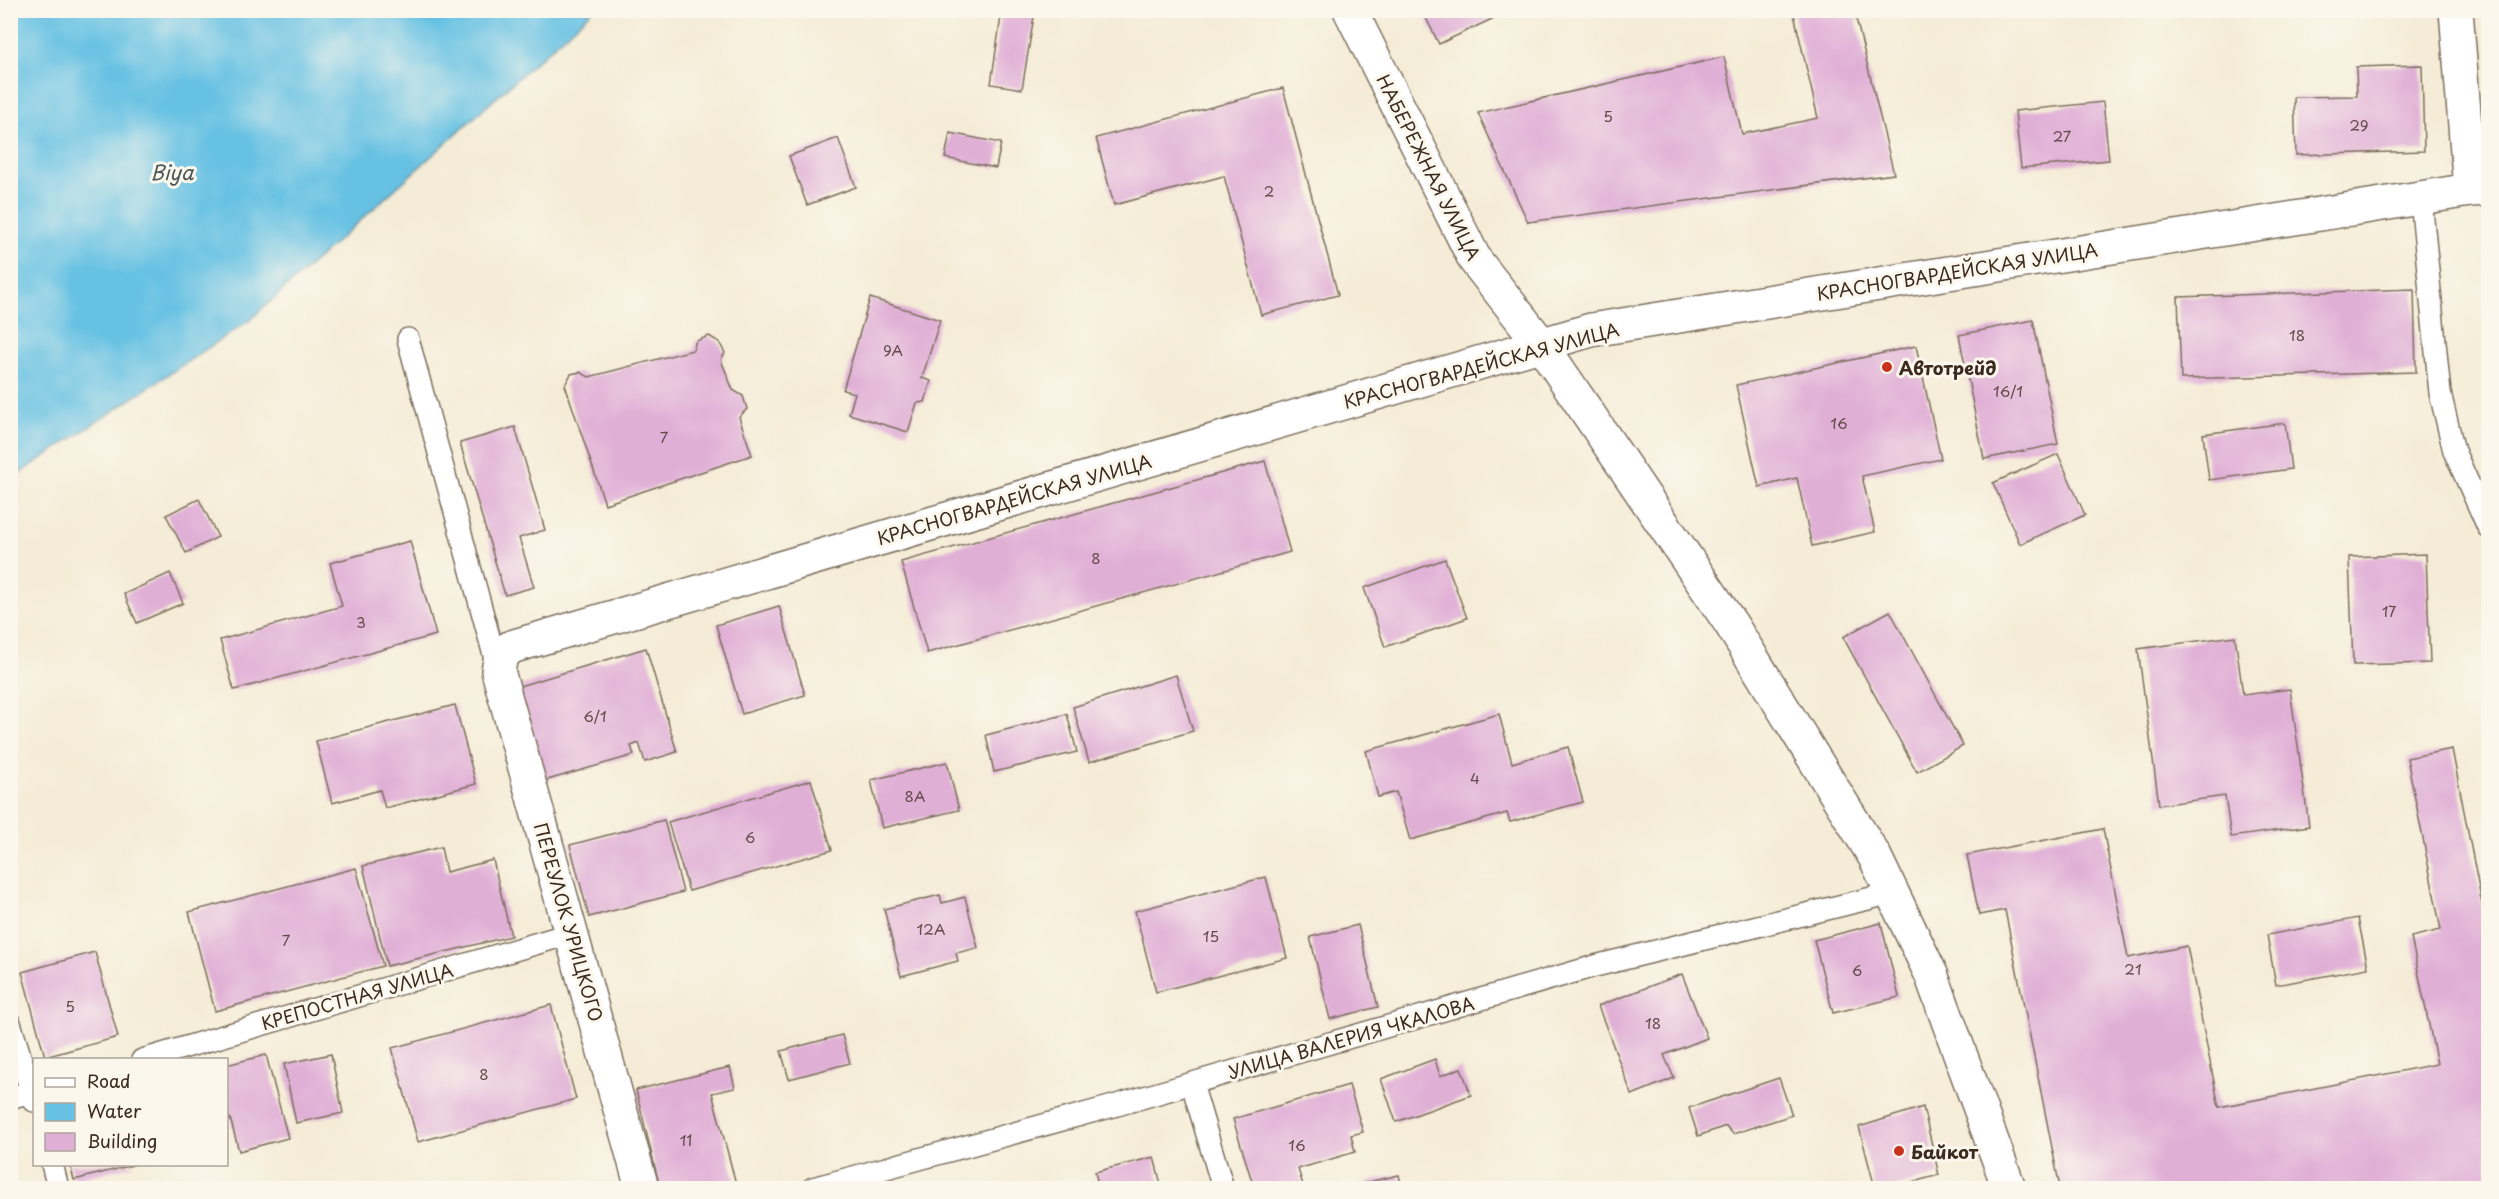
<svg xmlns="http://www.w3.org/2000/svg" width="2499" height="1199" viewBox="0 0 2499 1199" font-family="'Playpen Sans',sans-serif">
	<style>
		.water { fill: #66c1e3; stroke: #507680; stroke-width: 1.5 }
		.building { fill: #e0afd6 }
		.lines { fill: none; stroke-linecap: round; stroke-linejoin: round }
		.service-casing { stroke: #7c6e5e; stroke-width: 24 }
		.minor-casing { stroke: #7c6e5e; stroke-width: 36 }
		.service { stroke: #fff; stroke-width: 21 }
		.minor { stroke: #fff; stroke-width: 33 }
		.poi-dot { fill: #c8321e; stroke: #fbf7ec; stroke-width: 2 }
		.labels { text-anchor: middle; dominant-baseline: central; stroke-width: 6; stroke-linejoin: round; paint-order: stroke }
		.number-label { font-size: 15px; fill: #644b4c }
		.street-label { font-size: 18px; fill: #3b2a1e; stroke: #fbf7ec }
		.poi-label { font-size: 18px; font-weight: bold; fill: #3b2a1e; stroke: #fbf7ec; text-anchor: start }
		.water-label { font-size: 20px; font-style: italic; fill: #485759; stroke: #fbf7ec }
	</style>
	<rect width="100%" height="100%" fill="#fbf7ec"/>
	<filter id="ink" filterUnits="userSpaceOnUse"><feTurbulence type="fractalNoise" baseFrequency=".0167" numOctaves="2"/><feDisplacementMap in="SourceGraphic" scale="12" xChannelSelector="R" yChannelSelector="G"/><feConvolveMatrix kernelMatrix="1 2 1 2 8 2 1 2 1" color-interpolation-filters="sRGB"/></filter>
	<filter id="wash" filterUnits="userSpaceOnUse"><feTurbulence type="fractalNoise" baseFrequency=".008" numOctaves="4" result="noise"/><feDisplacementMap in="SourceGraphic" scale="24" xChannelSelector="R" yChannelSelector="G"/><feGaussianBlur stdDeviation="1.35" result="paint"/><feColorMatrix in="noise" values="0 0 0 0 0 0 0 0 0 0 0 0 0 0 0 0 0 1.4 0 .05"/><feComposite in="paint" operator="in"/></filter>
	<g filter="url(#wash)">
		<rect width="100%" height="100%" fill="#f4ecd6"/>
		<path class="water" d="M 11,10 L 592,10 L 592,11 L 250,320 L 11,479 Z"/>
		<g id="blocks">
			<g class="building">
				<path d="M 1002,10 L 1035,10 L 1022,89 L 991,84 Z"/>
				<path d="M 1422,10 L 1511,10 L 1439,44 Z"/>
				<path d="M 1793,10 L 1854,10 L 1894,174 L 1528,222 L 1478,113 L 1724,57 L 1742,134 L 1818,118 Z"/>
				<path d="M 2422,65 L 2424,151 L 2296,155 L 2294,97 L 2357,96 L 2356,67 Z"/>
				<path d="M 1283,88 L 1338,295 L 1261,315 L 1224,176 L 1114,205 L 1096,138 Z"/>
				<path d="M 2103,102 L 2109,160 L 2021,168 L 2015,111 Z"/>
				<path d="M 950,133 L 1001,143 L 996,168 L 945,158 Z"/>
				<path d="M 838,138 L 856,187 L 807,205 L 789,156 Z"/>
				<path d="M 2414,289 L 2416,372 L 2181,379 L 2178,297 Z"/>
				<path d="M 870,298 L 940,320 L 922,378 L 931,381 L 925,402 L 917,403 L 908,432 L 849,414 L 855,393 L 843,390 Z"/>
				<path d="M 2033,320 L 2058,444 L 1984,459 L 1959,335 Z"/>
				<path d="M 709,336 L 719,342 L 725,353 L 721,360 L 733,390 L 743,396 L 747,409 L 739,417 L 752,455 L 605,504 L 565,385 L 571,374 L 580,372 L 589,377 L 693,350 L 696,341 Z"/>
				<path d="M 1916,346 L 1941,459 L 1862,476 L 1875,532 L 1812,546 L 1797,478 L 1759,487 L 1736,385 Z"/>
				<path d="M 2285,423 L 2291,469 L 2209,480 L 2203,434 Z"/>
				<path d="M 515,427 L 545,530 L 519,538 L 534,587 L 505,595 L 460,443 Z"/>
				<path d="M 2058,454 L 2085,515 L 2020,544 L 1993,483 Z"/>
				<path d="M 1265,461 L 1290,552 L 927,653 L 901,562 Z"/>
				<path d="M 199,499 L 218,537 L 186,553 L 166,515 Z"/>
				<path d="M 410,541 L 436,635 L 234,690 L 220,640 L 342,606 L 330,563 Z"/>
				<path d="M 2426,554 L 2430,663 L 2353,665 L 2349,557 Z"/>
				<path d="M 1445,559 L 1467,618 L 1385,647 L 1364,588 Z"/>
				<path d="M 170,573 L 183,603 L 137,623 L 124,594 Z"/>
				<path d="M 779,606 L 805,695 L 742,714 L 716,625 Z"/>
				<path d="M 1890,611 L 1963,746 L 1917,772 L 1843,637 Z"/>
				<path d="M 2235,636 L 2243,695 L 2290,689 L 2309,826 L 2231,837 L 2225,796 L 2159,805 L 2138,649 Z"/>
				<path d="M 646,648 L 677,752 L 645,762 L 639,743 L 631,746 L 634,755 L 544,781 L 516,687 Z"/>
				<path d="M 1176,675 L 1193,731 L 1089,762 L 1073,707 Z"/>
				<path d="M 455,705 L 476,784 L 385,808 L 380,790 L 332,803 L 316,741 Z"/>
				<path d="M 1067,714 L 1077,752 L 994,772 L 986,735 Z"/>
				<path d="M 1499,714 L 1512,763 L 1568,747 L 1583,802 L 1510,822 L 1507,813 L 1410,840 L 1396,792 L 1378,797 L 1366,751 Z"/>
				<path d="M 2452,749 L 2488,935 L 2488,1183 L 2459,1188 L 2060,1188 L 2005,910 L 1979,915 L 1967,855 L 2103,829 L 2128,958 L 2187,946 L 2219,1107 L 2437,1064 L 2411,937 L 2441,930 L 2407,758 Z"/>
				<path d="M 947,762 L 959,810 L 882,828 L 871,780 Z"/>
				<path d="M 811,780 L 832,850 L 689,891 L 668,822 Z"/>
				<path d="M 664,820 L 683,892 L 589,917 L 570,845 Z"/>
				<path d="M 441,847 L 446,872 L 493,860 L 511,936 L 387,966 L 363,866 Z"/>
				<path d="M 356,868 L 383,966 L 215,1011 L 189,912 Z"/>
				<path d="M 1266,877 L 1287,958 L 1156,992 L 1135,911 Z"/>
				<path d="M 940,895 L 942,903 L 965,897 L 978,948 L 956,953 L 958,961 L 901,976 L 884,909 Z"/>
				<path d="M 2358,918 L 2368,968 L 2276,985 L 2267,935 Z"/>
				<path d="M 1881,923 L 1899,997 L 1833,1013 L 1814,940 Z"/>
				<path d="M 1358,925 L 1378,1007 L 1330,1019 L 1310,937 Z"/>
				<path d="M 95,952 L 118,1037 L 45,1057 L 22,972 Z"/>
				<path d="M 1682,974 L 1707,1038 L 1664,1055 L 1674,1078 L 1632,1095 L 1598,1006 Z"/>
				<path d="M 551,1005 L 576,1099 L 418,1142 L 392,1048 Z"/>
				<path d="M 842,1035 L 850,1063 L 789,1079 L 781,1051 Z"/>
				<path d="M 331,1054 L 343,1113 L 296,1123 L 284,1064 Z"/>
				<path d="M 266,1055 L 288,1138 L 239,1151 L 230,1118 L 226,1119 L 226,1065 Z"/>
				<path d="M 1435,1059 L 1440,1076 L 1461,1068 L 1471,1095 L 1396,1122 L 1381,1079 Z"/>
				<path d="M 730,1067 L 735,1088 L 712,1093 L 736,1184 L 717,1188 L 660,1188 L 636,1090 Z"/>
				<path d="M 1779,1078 L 1792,1115 L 1733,1134 L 1726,1126 L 1698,1136 L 1689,1108 Z"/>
				<path d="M 1349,1085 L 1363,1132 L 1351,1135 L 1355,1152 L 1298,1169 L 1304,1188 L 1254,1188 L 1233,1119 Z"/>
				<path d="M 1923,1107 L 1939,1175 L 1891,1188 L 1875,1188 L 1859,1127 Z"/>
				<path d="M 1154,1157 L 1162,1188 L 1099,1188 L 1095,1172 Z"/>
				<path d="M 70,1164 L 133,1164 L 133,1165 L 74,1180 Z"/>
				<path d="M 1399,1175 L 1402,1188 L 1366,1188 L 1364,1183 Z"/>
				<path d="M 961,1183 L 963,1188 L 944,1188 Z"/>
			</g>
		</g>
	</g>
	<g filter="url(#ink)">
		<use href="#blocks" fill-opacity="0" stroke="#7c6e5e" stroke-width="1.5"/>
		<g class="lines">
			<g class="service-casing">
				<g id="service">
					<path d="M 2421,199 L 2440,393 L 2454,451 L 2488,527"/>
					<path d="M 408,339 L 498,670"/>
					<path d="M 10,1023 L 34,1101"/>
					<path d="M 142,1060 L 572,933"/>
					<path d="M 1192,1084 L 1223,1188"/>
					<path d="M 10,1098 L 34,1091"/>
					<path d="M 52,1164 L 58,1188"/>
					<path d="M 813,1188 L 1117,1105 L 1595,966 L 1892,893"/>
				</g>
			</g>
			<g class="minor-casing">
				<g id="minor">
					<path d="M 1350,10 L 1475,260 L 1541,344 L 1731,624 L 1875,857 L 1931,974 L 2009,1188"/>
					<path d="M 2456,10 L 2470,190"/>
					<path d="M 642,1188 L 498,671 L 501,656 L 511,647 L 1591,330 L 2470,190 L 2488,189"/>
				</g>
			</g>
			<use href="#service" class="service"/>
			<use href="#minor" class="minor"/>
		</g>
	</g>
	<g class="poi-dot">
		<circle cx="1887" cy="367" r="6"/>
		<circle cx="1899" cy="1151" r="6"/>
	</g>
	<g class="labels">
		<g class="number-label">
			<text x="1608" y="115">5</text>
			<text x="2359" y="124">29</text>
			<text x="2062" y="135">27</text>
			<text x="1269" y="190">2</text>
			<text x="2297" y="334">18</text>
			<text x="893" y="349">9А</text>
			<text x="2008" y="390">16/1</text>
			<text x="1839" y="422">16</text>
			<text x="664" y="436">7</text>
			<text x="1096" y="557">8</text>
			<text x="2389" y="610">17</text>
			<text x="361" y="621">3</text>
			<text x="595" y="715">6/1</text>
			<text x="1475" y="777">4</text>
			<text x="915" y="795">8А</text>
			<text x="750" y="836">6</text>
			<text x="931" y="928">12А</text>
			<text x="1211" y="935">15</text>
			<text x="286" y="939">7</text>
			<text x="2133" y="968">21</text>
			<text x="1857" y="969">6</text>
			<text x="70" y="1005">5</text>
			<text x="1653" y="1022">18</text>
			<text x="484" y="1073">8</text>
			<text x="686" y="1139">11</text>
			<text x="1297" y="1144">16</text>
		</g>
		<g class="street-label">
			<text transform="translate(1429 167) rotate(63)">НАБЕРЕЖНАЯ УЛИЦА</text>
			<text transform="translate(1957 271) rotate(-9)">КРАСНОГВАРДЕЙСКАЯ УЛИЦА</text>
			<text transform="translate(1481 365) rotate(-15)">КРАСНОГВАРДЕЙСКАЯ УЛИЦА</text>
			<text transform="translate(1014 499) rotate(-16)">КРАСНОГВАРДЕЙСКАЯ УЛИЦА</text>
			<text transform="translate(569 922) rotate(74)">ПЕРЕУЛОК УРИЦКОГО</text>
			<text transform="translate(357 996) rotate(-16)">КРЕПОСТНАЯ УЛИЦА</text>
			<text transform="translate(1351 1037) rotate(-16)">УЛИЦА ВАЛЕРИЯ ЧКАЛОВА</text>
		</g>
		<g class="poi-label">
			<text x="1899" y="367">Автотрейд</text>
			<text x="1911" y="1151">Байкот</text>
		</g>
		<g class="water-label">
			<text x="172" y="172">Biya</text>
		</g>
	</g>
	<rect width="2499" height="1199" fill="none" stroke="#fbf7ec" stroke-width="36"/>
	<rect x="33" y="1058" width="195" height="108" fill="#fbf7ec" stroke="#aea59a" stroke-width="1.5"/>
	<rect x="45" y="1078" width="30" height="9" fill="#ffffff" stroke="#aea59a" stroke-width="1.5"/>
	<text x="87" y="1088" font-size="18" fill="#3b2a1e">Road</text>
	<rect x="45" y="1103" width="30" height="18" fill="#66c1e3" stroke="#aea59a" stroke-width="1.5"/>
	<text x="87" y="1118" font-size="18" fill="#3b2a1e">Water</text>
	<rect x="45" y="1133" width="30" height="18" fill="#e0afd6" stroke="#aea59a" stroke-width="1.5"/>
	<text x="87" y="1148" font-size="18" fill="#3b2a1e">Building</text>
</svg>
